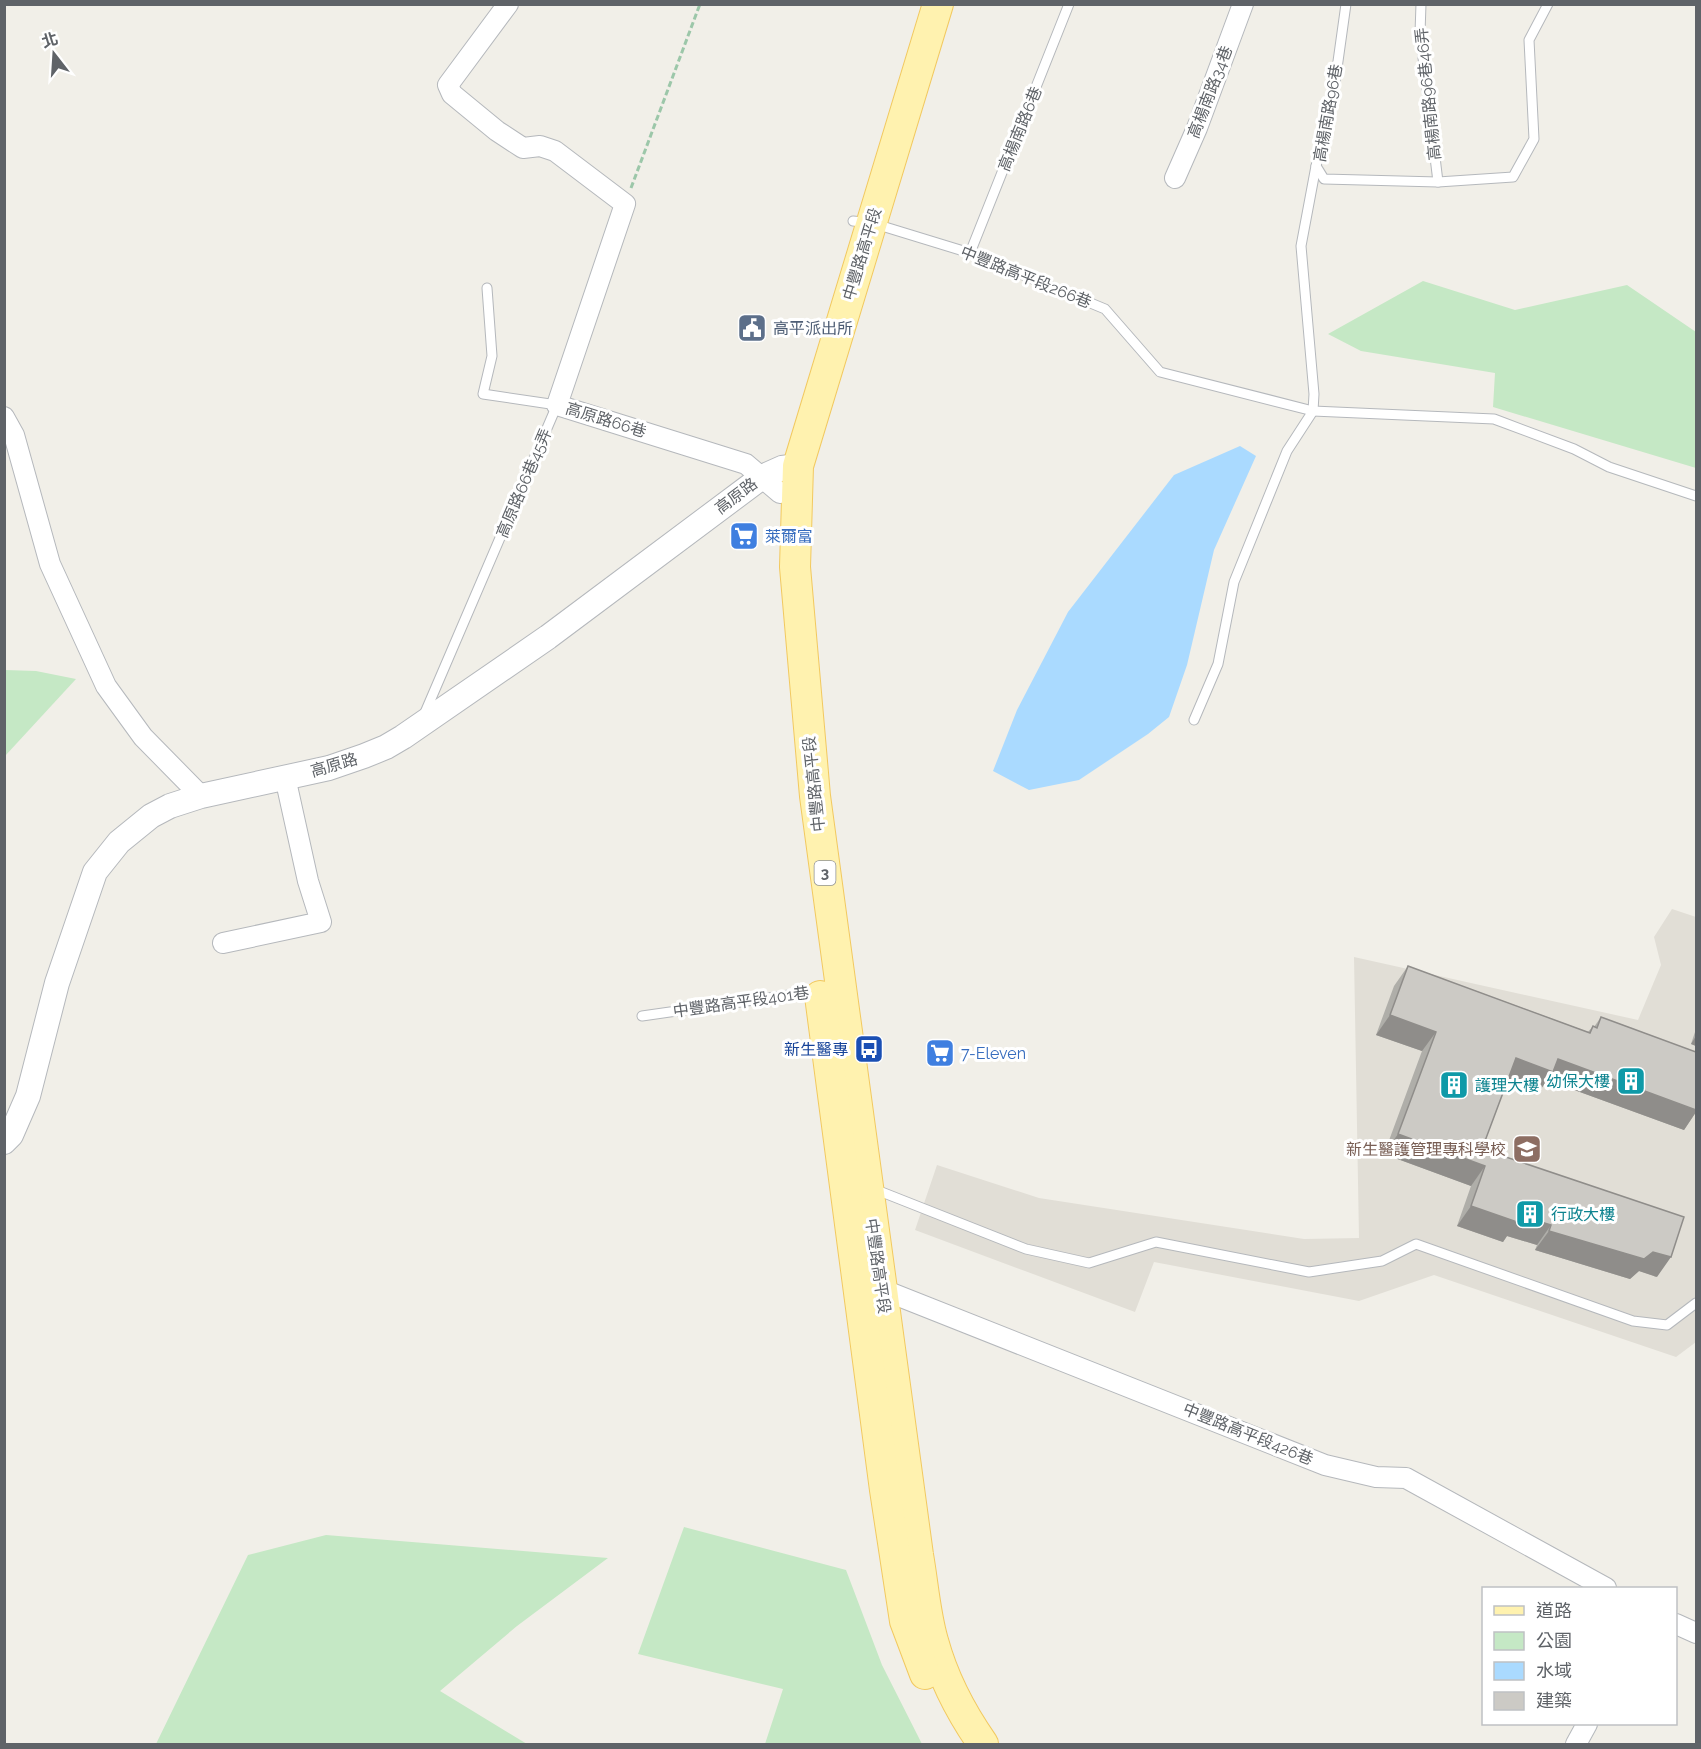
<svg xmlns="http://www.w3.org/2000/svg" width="1701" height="1749" viewBox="0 0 1701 1749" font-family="Raleway,'Noto Sans TC',sans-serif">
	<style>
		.education { fill: #e1ded6 }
		.green { fill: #c5e8c5 }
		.water { fill: #aadaff }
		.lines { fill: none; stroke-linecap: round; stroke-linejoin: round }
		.service-casing { stroke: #b5b8bc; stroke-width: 11 }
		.minor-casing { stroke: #b5b8bc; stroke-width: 22 }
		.tertiary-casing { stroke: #b5b8bc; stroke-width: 26 }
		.primary-casing { stroke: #f2c960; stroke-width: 32 }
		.path { stroke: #9cc7a9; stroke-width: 3; stroke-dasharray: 6 3; stroke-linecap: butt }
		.service { stroke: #fff; stroke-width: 9 }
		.minor { stroke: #fff; stroke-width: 20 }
		.tertiary { stroke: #fff; stroke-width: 24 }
		.primary { stroke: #fff2af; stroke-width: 30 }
		.wall { fill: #afaea9 }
		.shaded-wall { fill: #8f8d8a }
		.building { fill: #cccac5; stroke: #8f8d8a; stroke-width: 1.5 }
		.labels { text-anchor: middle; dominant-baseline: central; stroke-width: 6; stroke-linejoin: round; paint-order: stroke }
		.shield { fill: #fff; stroke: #8f9295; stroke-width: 1.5 }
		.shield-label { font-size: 15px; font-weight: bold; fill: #5f6368 }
		.street-label { font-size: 16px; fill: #5f6368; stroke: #fff }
		.service-label { font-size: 16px; fill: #4e5e75; stroke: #fff; text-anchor: start }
		.shop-label { font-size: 16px; fill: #366cbe; stroke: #fff; text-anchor: start }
		.transit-label { font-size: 16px; fill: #164399; stroke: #fff; text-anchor: end }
		.culture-label { font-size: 16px; fill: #0d838f; stroke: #fff; text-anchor: start }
		.education-label { font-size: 16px; fill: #785e54; stroke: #fff; text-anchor: end }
	</style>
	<rect width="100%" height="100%" fill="#f1efe8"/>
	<path class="education" d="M 1672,909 L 1696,917 L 1696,1342 L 1676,1357 L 1434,1275 L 1359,1301 L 1154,1262 L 1135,1312 L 915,1230 L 937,1165 L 1039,1198 L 1304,1239 L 1359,1238 L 1354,957 L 1638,1020 L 1661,965 L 1654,937 Z"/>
	<g class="green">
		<path d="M 1423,281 L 1515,310 L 1627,285 L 1696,332 L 1696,468 L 1493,407 L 1495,373 L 1361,351 L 1328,334 Z"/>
		<path d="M 5,670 L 36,671 L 76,679 L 5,756 Z"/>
		<path d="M 684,1527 L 846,1570 L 882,1665 L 922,1744 L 765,1744 L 783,1689 L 638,1654 Z"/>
		<path d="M 326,1535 L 608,1558 L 517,1626 L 440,1691 L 527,1744 L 156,1744 L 248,1555 Z"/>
	</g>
	<path class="water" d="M 1240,446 L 1256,456 L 1214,550 L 1187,665 L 1169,717 L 1148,734 L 1079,780 L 1029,790 L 993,771 L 1017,710 L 1068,612 L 1174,475 Z"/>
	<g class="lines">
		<g class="service-casing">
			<g id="service">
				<path d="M 1346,4 L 1333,97 L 1316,166 L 1324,179 L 1438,182"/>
				<path d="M 1421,4 L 1420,33 L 1438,182 L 1513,177 L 1534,139 L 1529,40 L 1548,4"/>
				<path d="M 1316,166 L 1301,246 L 1314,394 L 1313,411 L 1494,419 L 1574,449 L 1609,467 L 1696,496"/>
				<path d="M 853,221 L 872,223 L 970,253 L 1105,309 L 1160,372 L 1313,411 L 1287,451 L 1234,582 L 1218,664 L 1194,720"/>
				<path d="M 970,253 L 1069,4"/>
				<path d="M 424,715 L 557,405 L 483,394 L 492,356 L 487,288"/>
				<path d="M 642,1016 L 817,991"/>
				<path d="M 874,1189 L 1026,1249 L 1089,1263 L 1156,1242 L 1309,1272 L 1382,1261 L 1416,1244 L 1633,1321 L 1667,1325 L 1696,1303"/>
			</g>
		</g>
		<g class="minor-casing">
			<g id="minor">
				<path d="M 508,4 L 448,85 L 452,94 L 497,131 L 523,148 L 540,146 L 555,151 L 625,204 L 557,405 L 746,464 L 780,493"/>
				<path d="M 1175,178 L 1197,128 L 1243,4"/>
				<path d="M 4,417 L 14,435 L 50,564 L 106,686 L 143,737 L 201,796"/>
				<path d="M 223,943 L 321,922 L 308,881 L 285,777"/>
				<path d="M 881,1289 L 1325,1465 L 1376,1477 L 1406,1478 L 1606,1588"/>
				<path d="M 1676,1624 L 1696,1633"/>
				<path d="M 1576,1744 L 1587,1724"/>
			</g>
		</g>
		<g class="tertiary-casing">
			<path id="tertiary" d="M 4,1142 L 11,1135 L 28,1096 L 57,983 L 95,872 L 119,842 L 151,816 L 170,806 L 201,796 L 329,768 L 364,756 L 386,747 L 403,737 L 548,637 L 762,477 L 782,468 L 798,466"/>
		</g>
		<g class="primary-casing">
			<g id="primary">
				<path d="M 938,4 L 798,466 L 795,567 L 815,796 L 918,1555 C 923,1583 925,1614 933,1641 C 943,1678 962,1714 983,1744"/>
				<path d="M 820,996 L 885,1490 L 905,1621 L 925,1674"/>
			</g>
		</g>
		<path class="path" d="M 631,188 L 700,4"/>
		<use href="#service" class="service"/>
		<use href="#minor" class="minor"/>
		<use href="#tertiary" class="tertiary"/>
		<use href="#primary" class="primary"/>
	</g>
	<g class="wall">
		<path d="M 1408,966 L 1588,1032 L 1593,1026 L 1594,1027 L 1601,1017 L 1696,1052 L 1696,1112 L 1684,1130 L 1547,1080 L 1539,1092 L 1508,1080 L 1482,1149 L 1657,1277 L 1639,1271 L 1630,1279 L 1535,1250 L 1537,1245 L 1507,1236 L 1503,1242 L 1457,1226 L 1471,1186 L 1384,1154 L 1422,1051 L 1376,1035 L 1394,986 Z"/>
		<path d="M 1696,1029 L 1696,1046 L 1691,1044 Z"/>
	</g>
	<g class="shaded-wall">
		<path d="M 1390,1015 L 1436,1032 L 1422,1051 L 1376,1035 Z"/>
		<path d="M 1696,1036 L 1696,1046 L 1691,1044 Z"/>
		<path d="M 1516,1058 L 1558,1059 L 1696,1110 L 1696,1112 L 1684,1130 L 1547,1080 L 1539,1092 L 1502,1078 Z"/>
		<path d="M 1398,1134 L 1485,1166 L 1471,1186 L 1384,1154 Z"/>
		<path d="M 1471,1206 L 1521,1216 L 1551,1225 L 1537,1245 L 1507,1236 L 1503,1242 L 1457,1226 Z"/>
		<path d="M 1549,1231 L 1653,1252 L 1671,1257 L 1657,1277 L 1639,1271 L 1630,1279 L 1535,1250 Z"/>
	</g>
	<path class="building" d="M 1408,966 L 1590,1033 L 1593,1026 L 1597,1028 L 1601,1017 L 1696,1052 L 1696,1110 L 1558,1059 L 1553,1072 L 1516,1058 L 1482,1149 L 1684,1217 L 1671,1257 L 1653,1252 L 1644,1259 L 1549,1231 L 1551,1225 L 1521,1216 L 1517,1222 L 1471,1206 L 1485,1166 L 1398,1134 L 1436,1032 L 1390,1015 Z"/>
	<defs>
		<g id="civic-square" transform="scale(1.5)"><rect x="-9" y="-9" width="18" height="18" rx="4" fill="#5c6f8a" stroke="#fff"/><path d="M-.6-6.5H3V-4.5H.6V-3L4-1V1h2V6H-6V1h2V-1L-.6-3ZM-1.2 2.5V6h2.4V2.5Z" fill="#fff"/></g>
		<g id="supermarket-square" transform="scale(1.5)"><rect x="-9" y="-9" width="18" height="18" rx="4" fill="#3f7fe0" stroke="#fff"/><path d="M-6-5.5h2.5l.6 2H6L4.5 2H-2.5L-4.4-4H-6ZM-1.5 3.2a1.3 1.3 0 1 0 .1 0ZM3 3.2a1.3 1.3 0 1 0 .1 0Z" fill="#fff"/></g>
		<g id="bus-square" transform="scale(1.5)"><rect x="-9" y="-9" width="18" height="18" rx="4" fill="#1a4fb4" stroke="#fff"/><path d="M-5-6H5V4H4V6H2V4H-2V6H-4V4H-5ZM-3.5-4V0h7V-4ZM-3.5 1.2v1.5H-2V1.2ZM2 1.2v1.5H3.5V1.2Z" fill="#fff"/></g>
		<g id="building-square" transform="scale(1.5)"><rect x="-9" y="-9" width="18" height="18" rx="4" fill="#0f9aa8" stroke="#fff"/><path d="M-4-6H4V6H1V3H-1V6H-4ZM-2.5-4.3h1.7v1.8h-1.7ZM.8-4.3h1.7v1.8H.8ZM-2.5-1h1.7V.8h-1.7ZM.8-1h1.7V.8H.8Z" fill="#fff"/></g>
		<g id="university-square" transform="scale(1.5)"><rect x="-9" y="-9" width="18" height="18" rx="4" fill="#8d6e63" stroke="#fff"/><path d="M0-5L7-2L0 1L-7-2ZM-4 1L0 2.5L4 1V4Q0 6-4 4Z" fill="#fff"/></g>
	</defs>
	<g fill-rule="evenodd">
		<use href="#civic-square" x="752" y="328"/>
		<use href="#supermarket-square" x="744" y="536"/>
		<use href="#bus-square" x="869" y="1049"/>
		<use href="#supermarket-square" x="940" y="1053"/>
		<use href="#building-square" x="1631" y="1081"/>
		<use href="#building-square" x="1454" y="1085"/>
		<use href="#university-square" x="1527" y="1149"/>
		<use href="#building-square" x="1530" y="1214"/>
	</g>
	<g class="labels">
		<rect class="shield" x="814.5" y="861" width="21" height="24" rx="4.5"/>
		<g class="shield-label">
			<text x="825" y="873">3</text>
		</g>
		<g class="street-label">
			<text transform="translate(1210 92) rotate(-69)">高楊南路34巷</text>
			<text transform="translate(1428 94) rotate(-96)">高楊南路96巷46弄</text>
			<text transform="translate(1328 113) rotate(-80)">高楊南路96巷</text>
			<text transform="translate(1020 129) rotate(-68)">高楊南路6巷</text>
			<text transform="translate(862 254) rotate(-73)">中豐路高平段</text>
			<text transform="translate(1026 277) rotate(22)">中豐路高平段266巷</text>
			<text transform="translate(606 420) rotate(17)">高原路66巷</text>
			<text transform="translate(524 483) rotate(-67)">高原路66巷45弄</text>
			<text transform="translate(736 496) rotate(-37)">高原路</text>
			<text transform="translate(334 765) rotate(-16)">高原路</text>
			<text transform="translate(814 784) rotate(-96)">中豐路高平段</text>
			<text transform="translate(741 1002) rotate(-8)">中豐路高平段401巷</text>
			<text transform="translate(878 1266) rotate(82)">中豐路高平段</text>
			<text transform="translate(1248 1434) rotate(22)">中豐路高平段426巷</text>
		</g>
		<g class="service-label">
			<text x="773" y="328">高平派出所</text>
		</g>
		<g class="shop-label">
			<text x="765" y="536">萊爾富</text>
			<text x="961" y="1053">7-Eleven</text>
		</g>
		<g class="transit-label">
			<text x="848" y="1049">新生醫專</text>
		</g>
		<g class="culture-label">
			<text x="1610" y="1081" text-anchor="end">幼保大樓</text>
			<text x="1475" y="1085">護理大樓</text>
			<text x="1551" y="1214">行政大樓</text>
		</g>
		<g class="education-label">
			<text x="1506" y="1149">新生醫護管理專科學校</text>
		</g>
	</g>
	<rect width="1701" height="1749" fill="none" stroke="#5f6368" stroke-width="12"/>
	<rect x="1482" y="1587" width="195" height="138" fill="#ffffff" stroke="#bfc1c3" stroke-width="1.5"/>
	<rect x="1494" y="1606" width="30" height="9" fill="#fff2af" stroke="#bfc1c3" stroke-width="1.5"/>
	<text x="1536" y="1617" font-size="18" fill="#5f6368">道路</text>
	<rect x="1494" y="1632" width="30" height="18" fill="#c5e8c5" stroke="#bfc1c3" stroke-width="1.5"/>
	<text x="1536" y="1647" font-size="18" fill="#5f6368">公園</text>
	<rect x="1494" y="1662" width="30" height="18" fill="#aadaff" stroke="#bfc1c3" stroke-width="1.5"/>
	<text x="1536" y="1677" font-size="18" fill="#5f6368">水域</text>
	<rect x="1494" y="1692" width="30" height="18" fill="#cccac5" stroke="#bfc1c3" stroke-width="1.5"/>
	<text x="1536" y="1707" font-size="18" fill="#5f6368">建築</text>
	<g transform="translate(54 54) rotate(343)" stroke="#ffffff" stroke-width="4.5" paint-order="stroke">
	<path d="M0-4.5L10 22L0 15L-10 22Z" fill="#5f6368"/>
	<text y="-9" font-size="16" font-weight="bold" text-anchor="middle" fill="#5f6368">北</text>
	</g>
</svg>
